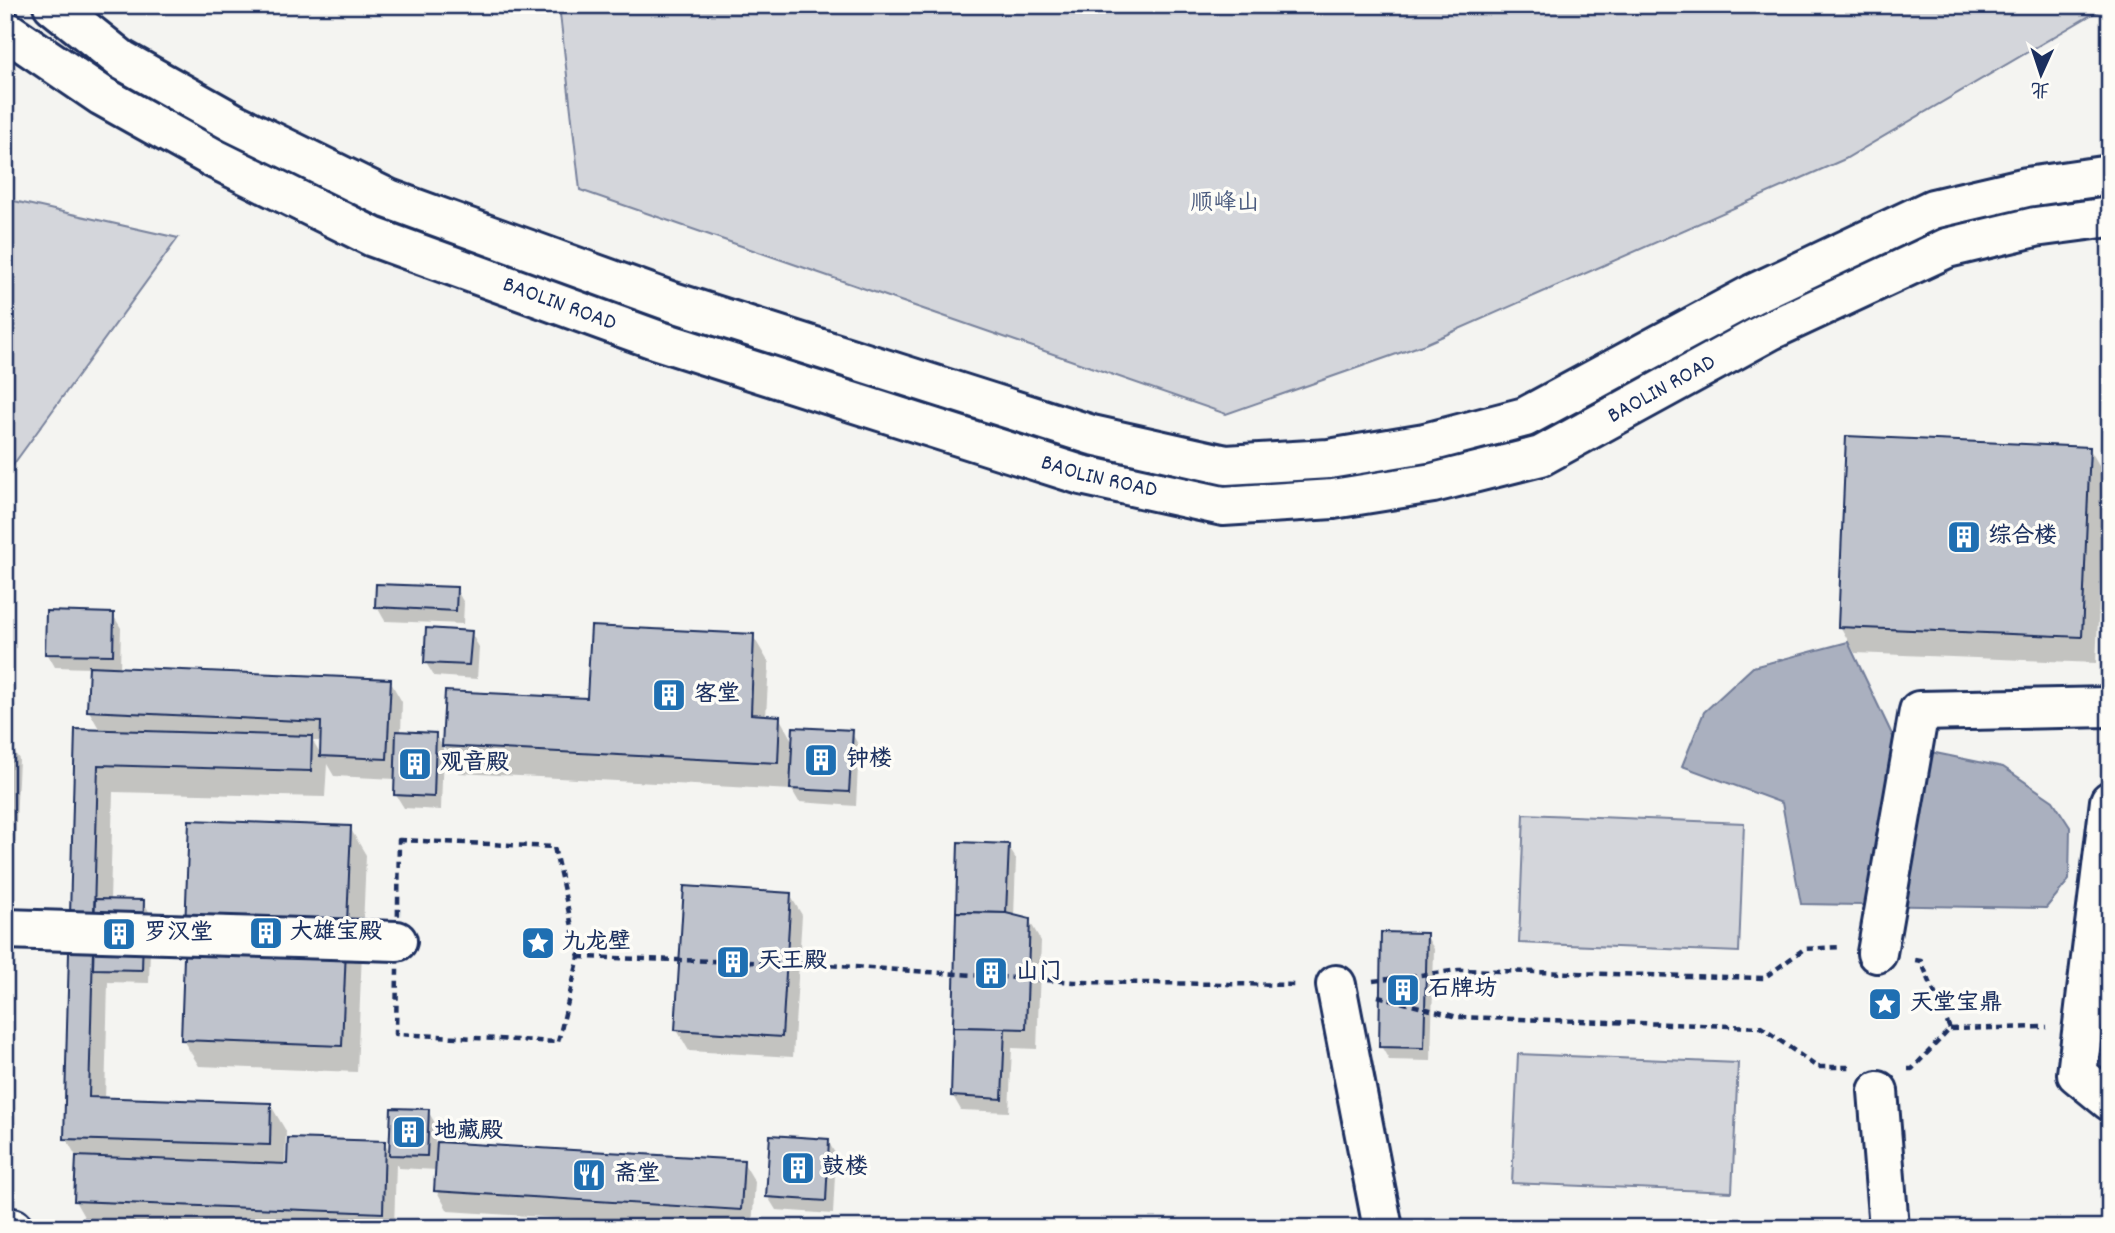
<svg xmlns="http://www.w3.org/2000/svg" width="2115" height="1233" viewBox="0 0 2115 1233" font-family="Dekko,'LXGW WenKai TC',sans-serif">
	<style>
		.green { fill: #d4d6db; stroke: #78829c; stroke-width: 2 }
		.water { fill: #aab0bf; stroke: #717c98; stroke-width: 2 }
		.shadow { fill: #0003; fill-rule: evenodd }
		.building { fill: #bfc3cc; stroke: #1b2f5e; stroke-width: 2 }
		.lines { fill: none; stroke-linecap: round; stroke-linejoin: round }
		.minor-casing { stroke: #1b2f5e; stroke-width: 44 }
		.major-casing { stroke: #1b2f5e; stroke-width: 44 }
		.path { stroke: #1b2f5e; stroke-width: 4.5; stroke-dasharray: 7 5; stroke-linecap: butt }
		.minor { stroke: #fdfcf7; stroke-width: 38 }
		.major { stroke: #fdfcf7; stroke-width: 38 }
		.labels { text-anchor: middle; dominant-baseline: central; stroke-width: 7; stroke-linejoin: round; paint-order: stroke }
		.park-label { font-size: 23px; fill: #49597d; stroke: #fdfcf7 }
		.street-label { font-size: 23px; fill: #1b2f5e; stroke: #fdfcf7 }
		.poi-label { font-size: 23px; font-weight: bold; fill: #1b2f5e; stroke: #fdfcf7; text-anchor: start }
	</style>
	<rect width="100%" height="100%" fill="#f4f4f1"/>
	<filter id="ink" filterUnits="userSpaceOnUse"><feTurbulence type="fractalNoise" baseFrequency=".0143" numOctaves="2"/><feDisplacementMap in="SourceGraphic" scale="14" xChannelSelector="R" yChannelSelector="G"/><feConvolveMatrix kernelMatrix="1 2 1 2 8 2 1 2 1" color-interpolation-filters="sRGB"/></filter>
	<g filter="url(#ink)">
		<g class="green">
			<path d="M 559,5 L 2108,5 L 1845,159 L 1425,344 L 1226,414 L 580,190 Z"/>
			<path d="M 5,199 L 178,238 L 5,476 Z"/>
			<path d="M 1524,814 L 1744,823 L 1739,952 L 1519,943 Z"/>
			<path d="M 1518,1054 L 1738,1063 L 1732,1192 L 1512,1183 Z"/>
		</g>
		<path class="water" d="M 1848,642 L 1897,745 L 2003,767 L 2053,801 L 2070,827 L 2069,880 L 2046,908 L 1801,904 L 1782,803 L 1682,766 L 1704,712 L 1753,667 Z"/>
		<g class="shadow">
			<path d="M 2089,448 L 2105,475 L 2096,663 L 1855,653 L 1840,626 Z"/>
			<path d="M 456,589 L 464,603 L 463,624 L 385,621 L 377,607 Z"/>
			<path d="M 113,615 L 121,628 L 120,669 L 390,681 L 402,702 L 401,733 L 435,734 L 443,748 L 441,810 L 404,808 L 396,795 L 396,779 L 334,776 L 327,764 L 325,797 L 113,792 L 110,901 L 143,901 L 151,915 L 149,983 L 108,982 L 105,1100 L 270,1104 L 286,1131 L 285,1166 L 384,1143 L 391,1155 L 428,1111 L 436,1125 L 435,1143 L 743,1162 L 755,1182 L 752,1228 L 717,1228 L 448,1211 L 436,1190 L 437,1170 L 399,1168 L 396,1164 L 394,1228 L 257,1228 L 87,1222 L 75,1201 L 77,1158 L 66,1138 L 77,731 L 101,732 L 89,711 L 91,668 L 55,667 L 47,653 ZM 313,741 L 323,741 L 322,756 Z"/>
			<path d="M 471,633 L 479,647 L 477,679 L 434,676 L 426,663 Z"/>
			<path d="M 753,636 L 769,663 L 766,717 L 779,717 L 794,744 L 851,732 L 859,746 L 856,806 L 799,802 L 792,790 L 459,773 L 444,746 L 589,700 Z"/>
			<path d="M 5,738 L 19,759 L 15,845 L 5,844 Z"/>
			<path d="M 350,828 L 366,855 L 357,1072 L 199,1066 L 183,1040 Z"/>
			<path d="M 1008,846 L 1016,859 L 1014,917 L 1029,920 L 1041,941 L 1037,1049 L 1012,1048 L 1009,1112 L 961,1110 L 953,1096 Z"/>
			<path d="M 790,895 L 802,915 L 793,1057 L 689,1051 L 677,1030 Z"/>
			<path d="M 1426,935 L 1434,949 L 1431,1061 L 1389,1060 L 1381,1046 Z"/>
			<path d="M 5,1050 L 10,1059 L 8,1138 L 5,1138 Z"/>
			<path d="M 828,1141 L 836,1155 L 833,1214 L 776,1210 L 768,1197 Z"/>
		</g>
		<g class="building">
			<path d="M 1846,436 L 2090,447 L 2082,637 L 1838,627 Z"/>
			<path d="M 376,584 L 457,587 L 456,611 L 375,607 Z"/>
			<path d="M 46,611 L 114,613 L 113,655 L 45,654 Z"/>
			<path d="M 591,626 L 754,634 L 751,714 L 780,716 L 778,763 L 442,746 L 445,691 L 587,698 Z"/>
			<path d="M 426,628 L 472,631 L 469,665 L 424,663 Z"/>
			<path d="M 89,666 L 391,679 L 387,759 L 320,756 L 321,722 L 87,711 Z"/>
			<path d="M 793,727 L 853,730 L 849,792 L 790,789 Z"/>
			<path d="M 75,729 L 312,736 L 311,771 L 98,765 L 89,1097 L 271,1103 L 270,1145 L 64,1139 Z"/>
			<path d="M 396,731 L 436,733 L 434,797 L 394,795 Z"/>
			<path d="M 5,737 L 8,737 L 5,803 Z"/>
			<path d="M 189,820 L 351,826 L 342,1046 L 181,1040 Z"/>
			<path d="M 958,842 L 1009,844 L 1006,913 L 956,912 Z"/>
			<path d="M 684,886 L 791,893 L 782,1037 L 675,1030 Z"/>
			<path d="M 95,899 L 144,900 L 142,970 L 93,969 Z"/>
			<path d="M 956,912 L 1006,913 L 1030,919 L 1026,1029 L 953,1027 Z"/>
			<path d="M 1381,932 L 1427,933 L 1424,1048 L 1379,1047 Z"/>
			<path d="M 953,1027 L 1005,1028 L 1002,1099 L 951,1096 Z"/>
			<path d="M 391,1108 L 429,1109 L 427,1156 L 389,1155 Z"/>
			<path d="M 770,1135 L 829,1139 L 826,1201 L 766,1197 Z"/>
			<path d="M 288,1138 L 385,1141 L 383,1213 L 74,1201 L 76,1156 L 287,1164 Z"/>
			<path d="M 437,1142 L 744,1160 L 741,1210 L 434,1191 Z"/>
		</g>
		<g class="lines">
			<g class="minor-casing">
				<g id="minor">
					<path d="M 2110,801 L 2077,1074 L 2110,1101"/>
					<path d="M 5,929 L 397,941"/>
					<path d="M 1877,953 L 1919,711 L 2110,707"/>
					<path d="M 1336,985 L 1382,1223 L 1381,1228"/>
					<path d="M 1878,1091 L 1889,1228"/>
					<path d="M 5,1227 L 13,1228"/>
				</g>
			</g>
			<g class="major-casing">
				<g id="major">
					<path d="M 53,5 L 122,60 L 234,123 L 389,199 L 670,301 L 1092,435 L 1226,465 L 1329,459 L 1425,443 L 1525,417 L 1753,294 L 1933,209 L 2027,187 L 2110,175"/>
					<path id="s1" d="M 5,30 L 102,96 L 215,159 L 373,237 L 657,340 L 1081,475 L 1223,506 L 1333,499 L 1433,483 L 1541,456 L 1771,330 L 1947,248 L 2035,227 L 2110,217"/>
				</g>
			</g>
			<g class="path">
				<path d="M 399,840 L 554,847 L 579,957 L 558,1042 L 396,1034 Z"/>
				<path d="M 579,957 L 811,964 L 1075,982 L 1298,985"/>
				<path d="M 1373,981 L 1459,970 L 1764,978 L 1804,949 L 1841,947"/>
				<path d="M 1378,996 L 1457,1017 L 1761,1027 L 1817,1067 L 1850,1067"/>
				<path d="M 1950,1029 L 2047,1027"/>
				<path d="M 1908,1069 L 1912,1069 L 1950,1029 L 1921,961 L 1915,960"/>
			</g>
			<use href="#minor" class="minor"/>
			<use href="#major" class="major"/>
		</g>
	</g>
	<defs>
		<g id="building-square" transform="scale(1.75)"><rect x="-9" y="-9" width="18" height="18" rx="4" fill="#1f6fb2" stroke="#fdfcf7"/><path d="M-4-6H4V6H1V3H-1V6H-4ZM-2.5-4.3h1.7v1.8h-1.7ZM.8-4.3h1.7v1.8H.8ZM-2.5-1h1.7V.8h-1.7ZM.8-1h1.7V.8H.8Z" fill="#fff"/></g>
		<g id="sight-square" transform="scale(1.75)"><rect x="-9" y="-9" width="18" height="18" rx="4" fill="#1f6fb2" stroke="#fdfcf7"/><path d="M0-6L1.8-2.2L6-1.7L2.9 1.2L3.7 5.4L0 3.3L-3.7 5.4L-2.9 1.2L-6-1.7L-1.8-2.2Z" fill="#fff"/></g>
		<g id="restaurant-square" transform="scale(1.75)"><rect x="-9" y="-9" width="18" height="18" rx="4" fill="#1f6fb2" stroke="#fdfcf7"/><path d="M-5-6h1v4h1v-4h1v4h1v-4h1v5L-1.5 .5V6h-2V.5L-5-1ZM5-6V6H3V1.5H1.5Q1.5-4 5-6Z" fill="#fff"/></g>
	</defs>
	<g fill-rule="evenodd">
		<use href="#building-square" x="1964" y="537"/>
		<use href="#building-square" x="669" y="695"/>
		<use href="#building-square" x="821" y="760"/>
		<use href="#building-square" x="415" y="764"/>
		<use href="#building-square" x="266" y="933"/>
		<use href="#building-square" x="119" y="934"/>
		<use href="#sight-square" x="538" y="943"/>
		<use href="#building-square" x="733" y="962"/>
		<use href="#building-square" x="991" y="973"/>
		<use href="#building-square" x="1403" y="990"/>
		<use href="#sight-square" x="1885" y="1004"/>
		<use href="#building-square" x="409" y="1132"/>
		<use href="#building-square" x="798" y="1168"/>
		<use href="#restaurant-square" x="589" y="1175"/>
	</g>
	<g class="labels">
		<g class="park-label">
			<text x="1225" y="204">顺峰山</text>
		</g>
		<g class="street-label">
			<text stroke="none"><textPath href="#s1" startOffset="621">BAOLIN ROAD</textPath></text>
			<text stroke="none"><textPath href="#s1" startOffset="1776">BAOLIN ROAD</textPath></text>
			<text stroke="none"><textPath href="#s1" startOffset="1188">BAOLIN ROAD</textPath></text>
		</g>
		<g class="poi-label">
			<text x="1988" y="537">综合楼</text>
			<text x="694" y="695">客堂</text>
			<text x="846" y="760">钟楼</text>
			<text x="440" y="764">观音殿</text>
			<text x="290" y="933">大雄宝殿</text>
			<text x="144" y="934">罗汉堂</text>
			<text x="562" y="943">九龙壁</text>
			<text x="758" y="962">天王殿</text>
			<text x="1016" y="973">山门</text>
			<text x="1428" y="990">石牌坊</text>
			<text x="1910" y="1004">天堂宝鼎</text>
			<text x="434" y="1132">地藏殿</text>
			<text x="822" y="1168">鼓楼</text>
			<text x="614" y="1175">斋堂</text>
		</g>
	</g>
	<rect width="2115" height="1233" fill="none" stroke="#fdfcf7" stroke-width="28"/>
	<rect x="14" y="14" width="2087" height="1205" fill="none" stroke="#1b2f5e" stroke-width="2.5" filter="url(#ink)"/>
	<g transform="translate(2041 74) rotate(183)" stroke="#fdfcf7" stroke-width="5" paint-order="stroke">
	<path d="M0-5L12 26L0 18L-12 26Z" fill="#1b2f5e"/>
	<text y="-10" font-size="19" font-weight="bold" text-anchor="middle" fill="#1b2f5e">北</text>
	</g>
</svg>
